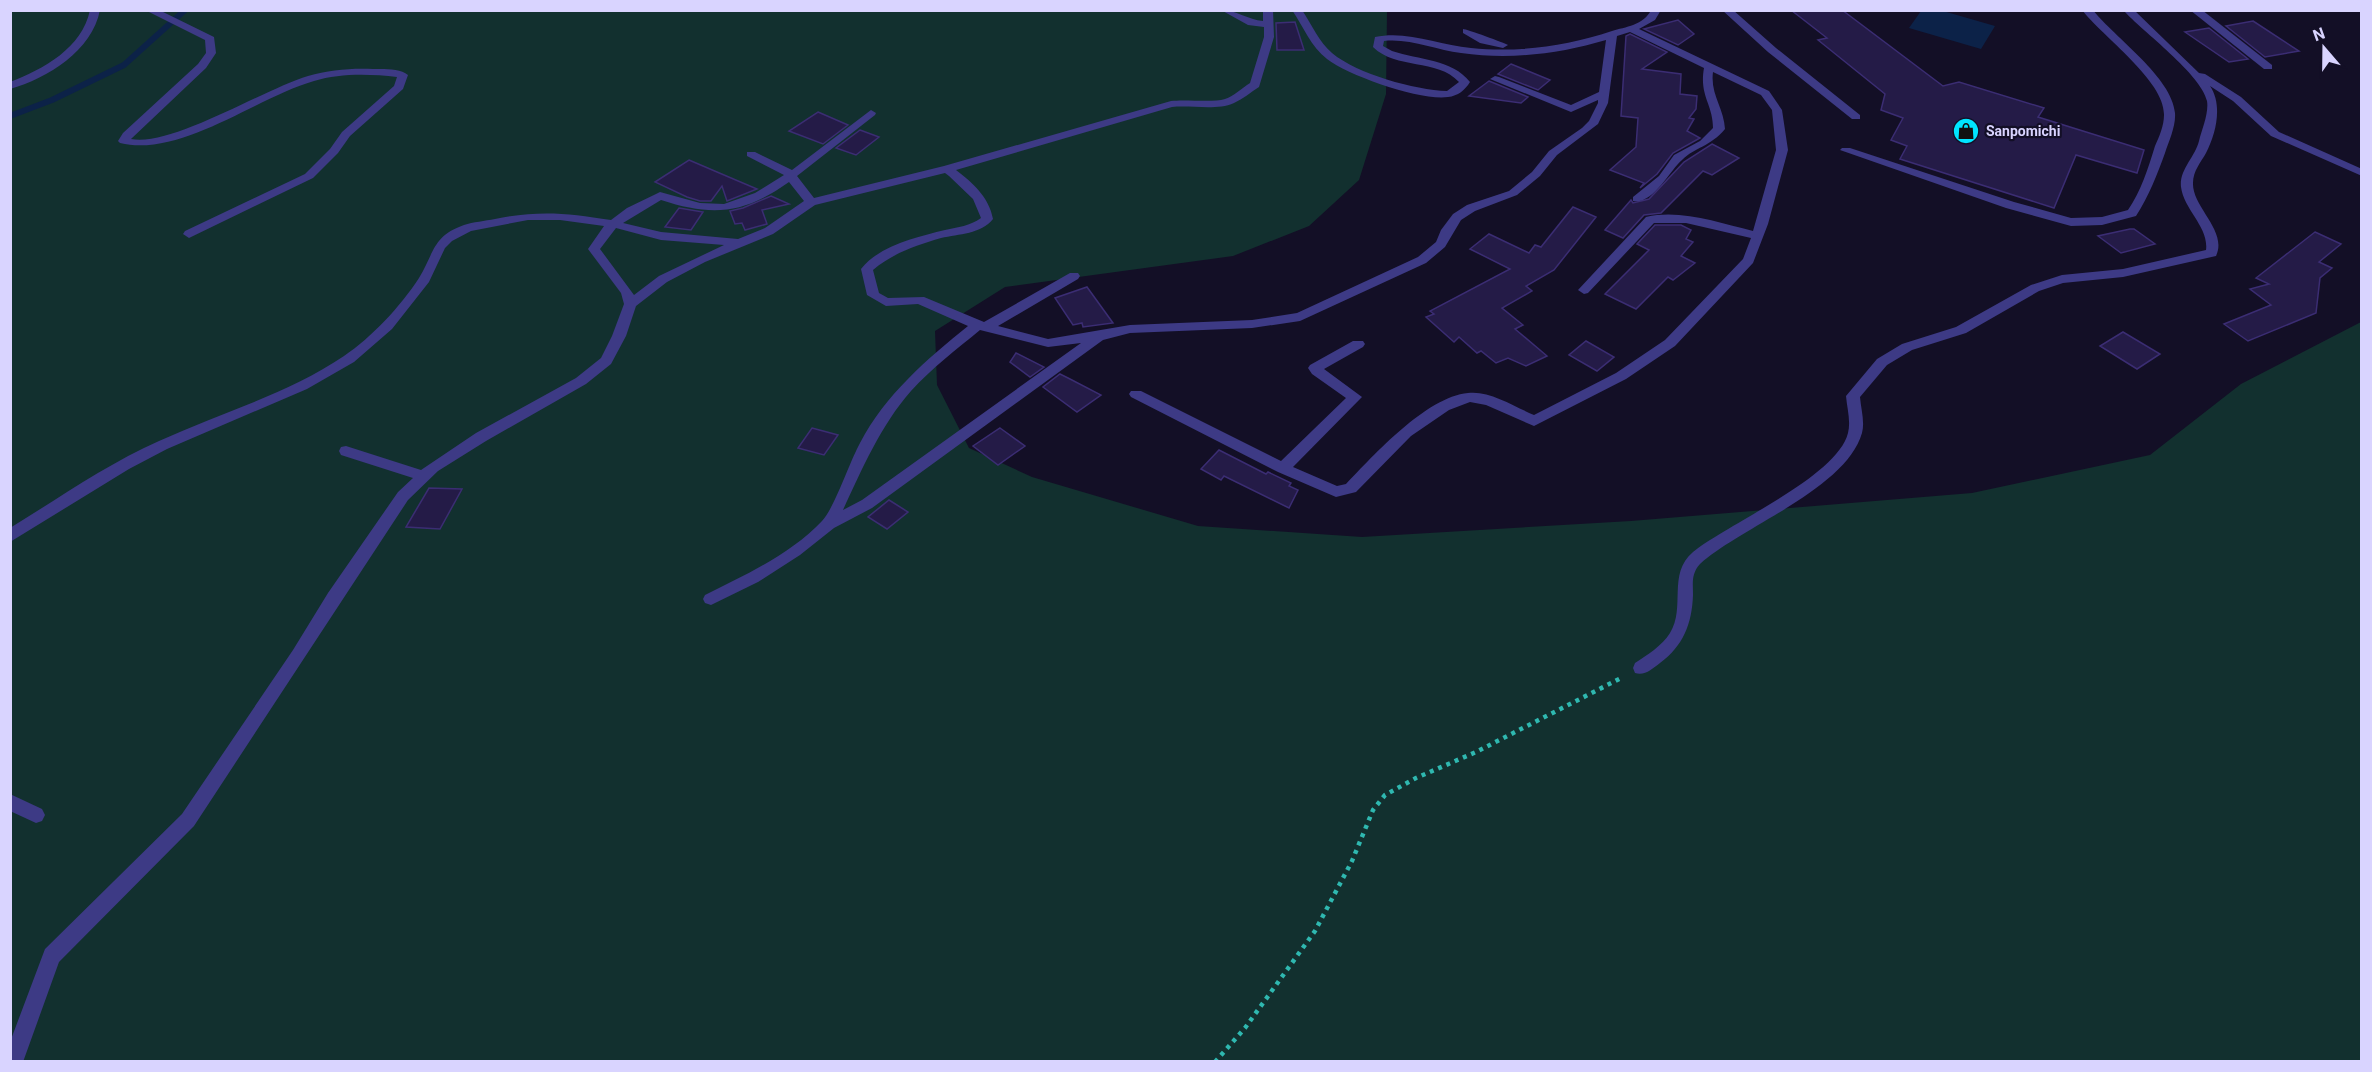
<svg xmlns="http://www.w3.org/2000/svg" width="2372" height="1072" viewBox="0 0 2372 1072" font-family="Roboto,sans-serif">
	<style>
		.green { fill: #12302f }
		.water { fill: #0c2248 }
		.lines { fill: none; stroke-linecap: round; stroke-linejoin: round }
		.stream { stroke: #0c2248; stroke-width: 6 }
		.building { fill: #241b47; stroke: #3b2d73; stroke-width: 1.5 }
		.path { stroke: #2fb8b0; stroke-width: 4.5; stroke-dasharray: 4 5; stroke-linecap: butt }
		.service { fill: #3d3a85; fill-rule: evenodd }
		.minor { fill: #3d3a85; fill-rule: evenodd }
		.labels { text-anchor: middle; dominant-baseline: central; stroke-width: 4.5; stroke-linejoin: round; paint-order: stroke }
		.far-poi-label { font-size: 14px; font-weight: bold; fill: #d9d4ff; stroke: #130f26; text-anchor: start }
	</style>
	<rect width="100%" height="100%" fill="#130f26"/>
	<path class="green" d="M 10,11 L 1387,11 L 1386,94 L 1359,180 L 1309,226 L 1233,256 L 1005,287 L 935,331 L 937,385 L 969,448 L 1032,477 L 1198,526 L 1362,537 L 1631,521 L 1972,493 L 2150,455 L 2241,384 L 2361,322 L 2361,1061 L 11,1061 Z"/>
	<path class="water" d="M 1921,11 L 1943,11 L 1995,26 L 1981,49 L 1909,28 Z"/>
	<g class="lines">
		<path class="stream" d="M 10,116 L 52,100 L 124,65 L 185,10"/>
	</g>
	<g class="building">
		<path d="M 1791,10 L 1842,10 L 1943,86 L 1959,82 L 2044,108 L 2038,117 L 2144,150 L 2137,173 L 2076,155 L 2054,208 L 1900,159 L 1907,146 L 1891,140 L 1903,118 L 1881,110 L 1885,94 L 1818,40 L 1827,38 Z"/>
		<path d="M 1678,20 L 1694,34 L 1678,45 L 1644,29 Z"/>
		<path d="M 2253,21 L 2299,51 L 2265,57 L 2226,26 Z"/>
		<path d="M 1295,22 L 1304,50 L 1277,50 L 1276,23 Z"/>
		<path d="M 2209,28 L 2248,59 L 2229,62 L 2185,32 Z"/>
		<path d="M 1630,34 L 1667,52 L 1642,69 L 1681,74 L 1680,94 L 1697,96 L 1696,109 L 1689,118 L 1694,119 L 1687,131 L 1700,138 L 1673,153 L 1657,174 L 1640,188 L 1644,183 L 1610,170 L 1636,147 L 1638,118 L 1621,116 L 1626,36 Z"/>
		<path d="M 1511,64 L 1550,80 L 1538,90 L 1498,74 Z"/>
		<path d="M 1489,81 L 1528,97 L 1521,103 L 1469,96 Z"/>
		<path d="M 818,112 L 848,125 L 823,144 L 789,131 Z"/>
		<path d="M 860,130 L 879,137 L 856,155 L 836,148 Z"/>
		<path d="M 1712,144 L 1739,158 L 1712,175 L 1703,171 L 1661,213 L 1644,215 L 1623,238 L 1605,230 L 1631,200 L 1633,203 L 1649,199 L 1684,162 Z"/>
		<path d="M 689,160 L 717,172 L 757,189 L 727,201 L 722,186 L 711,201 L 700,201 L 687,197 L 655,182 Z"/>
		<path d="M 771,196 L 789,204 L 762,210 L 767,224 L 745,230 L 742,223 L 735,224 L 730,211 L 743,208 Z"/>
		<path d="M 1573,207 L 1596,217 L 1554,270 L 1526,286 L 1532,291 L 1502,308 L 1523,325 L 1515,329 L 1547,356 L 1526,366 L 1508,358 L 1496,363 L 1481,351 L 1477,353 L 1459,337 L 1454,342 L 1426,317 L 1434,314 L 1430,311 L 1510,269 L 1470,249 L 1489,234 L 1529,253 L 1535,245 L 1541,247 Z"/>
		<path d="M 679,208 L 703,212 L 691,230 L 665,227 Z"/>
		<path d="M 1655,225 L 1681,225 L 1691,230 L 1686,239 L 1693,242 L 1681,256 L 1695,263 L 1673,280 L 1668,277 L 1636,309 L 1605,294 L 1649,250 L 1637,244 Z"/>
		<path d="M 2130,229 L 2134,229 L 2155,244 L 2121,253 L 2098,236 Z"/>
		<path d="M 2315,232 L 2341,244 L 2319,262 L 2332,268 L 2320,278 L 2316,313 L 2248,341 L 2224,324 L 2271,305 L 2250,289 L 2269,284 L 2256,278 Z"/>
		<path d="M 1087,287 L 1113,323 L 1083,327 L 1082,323 L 1073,325 L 1055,298 Z"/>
		<path d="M 2123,332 L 2160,354 L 2137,369 L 2100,346 Z"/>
		<path d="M 1586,341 L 1614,357 L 1597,371 L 1569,355 Z"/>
		<path d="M 1016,353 L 1044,367 L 1030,377 L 1010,362 Z"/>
		<path d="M 1060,374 L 1070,379 L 1101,395 L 1077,412 L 1043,387 Z"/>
		<path d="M 812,428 L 838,435 L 824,455 L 798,448 Z"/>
		<path d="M 1000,428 L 1025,446 L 998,465 L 973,446 Z"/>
		<path d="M 1219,450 L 1266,474 L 1268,472 L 1291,483 L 1289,486 L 1298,490 L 1289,508 L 1224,476 L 1221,480 L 1201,469 Z"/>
		<path d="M 429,488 L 462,489 L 440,529 L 406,527 Z"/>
		<path d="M 889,500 L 908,512 L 887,529 L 868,517 Z"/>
	</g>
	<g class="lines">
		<path class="path" d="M 1215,1062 L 1245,1028 L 1315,931 L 1352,861 L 1373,810 L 1385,795 L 1416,778 L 1476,752 L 1623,677"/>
		<path class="service" d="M 2190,10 L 2202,10 L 2272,65 L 2272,69 L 2264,69 Z"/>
		<g class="minor">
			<path d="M 90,10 L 100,10 C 92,51 48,78 10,89 L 10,82 C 44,69 82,48 90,10 Z"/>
			<path d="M 145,10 L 159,10 L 214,37 L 216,53 L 206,68 L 131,139 C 172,147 264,89 308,76 C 329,70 351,68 373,69 C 383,69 400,68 408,75 L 403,89 L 350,136 L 338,153 L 313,178 L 189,238 L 183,234 L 185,231 L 305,174 L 330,149 L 342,132 L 394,86 L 397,77 C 370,74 340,73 314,81 C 257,97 180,158 120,143 L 118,141 L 123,133 L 198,64 L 206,53 L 205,40 Z"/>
			<path d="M 1221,10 C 1237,10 1248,20 1263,21 L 1263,10 L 1273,10 L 1274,37 L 1259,87 C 1251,92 1243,99 1234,103 C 1216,111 1192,105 1172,107 L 956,170 C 973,183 989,197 993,219 C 981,234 959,234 941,238 C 917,245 893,253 873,270 L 879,293 L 888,298 L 924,297 L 984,322 L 1070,273 L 1078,273 L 1080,276 L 1078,279 L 998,326 L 1048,339 L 1130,325 L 1252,320 L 1297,313 L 1418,257 L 1436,242 L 1441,230 L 1453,214 L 1467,205 L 1509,191 L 1532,172 L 1549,151 L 1582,128 L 1589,121 L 1598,103 L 1598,100 L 1571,112 L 1490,79 L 1495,76 L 1499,77 L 1571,105 L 1599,92 L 1606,40 C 1559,54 1510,60 1461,53 C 1436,50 1409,38 1384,41 L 1383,46 L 1392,51 C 1419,60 1452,59 1470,82 C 1465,90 1458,96 1448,97 C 1421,101 1349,76 1327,59 C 1311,47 1303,26 1292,10 L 1302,10 C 1312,25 1319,42 1332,53 C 1357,74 1415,90 1447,91 L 1459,82 C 1437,58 1396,70 1373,47 L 1375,37 C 1407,30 1439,45 1471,48 C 1519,53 1566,46 1612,31 C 1625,27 1644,25 1651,10 L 1661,10 L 1655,20 L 1639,29 L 1769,91 L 1782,110 L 1788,150 L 1768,224 L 1753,263 L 1675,346 L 1626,379 L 1534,426 L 1486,405 L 1470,402 L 1449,410 L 1411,436 L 1356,492 L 1336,497 L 1278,472 L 1131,397 L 1129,394 L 1131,391 L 1141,391 L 1281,461 L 1346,398 L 1312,374 L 1308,368 L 1310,365 L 1353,341 L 1363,341 L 1365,344 L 1363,347 L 1324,369 L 1362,397 L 1293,467 L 1337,486 L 1346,484 C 1374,455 1426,397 1468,393 C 1489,390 1515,407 1534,415 L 1616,373 L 1665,340 L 1743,259 L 1751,238 L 1686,223 L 1654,223 L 1588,293 L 1584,294 L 1578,290 L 1646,217 C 1681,209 1719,223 1753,231 L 1776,150 L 1772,110 L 1761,95 L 1713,72 C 1710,94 1724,108 1725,129 C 1710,147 1695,147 1682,160 C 1670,170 1653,205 1633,201 L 1633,197 L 1659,176 L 1674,155 L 1700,141 L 1713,128 C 1713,104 1699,96 1704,68 L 1630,32 L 1617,36 L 1608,103 L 1598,124 L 1557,155 L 1540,176 L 1517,195 L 1475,211 L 1461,220 L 1445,247 L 1426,263 L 1300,321 L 1252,328 L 1130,333 L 1103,340 L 872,508 L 834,528 L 800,555 L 758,582 L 711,605 L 705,603 L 703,599 L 705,595 C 745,575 791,554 822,521 C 834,509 850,461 860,443 C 885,395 927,359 968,326 L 918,304 L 886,306 L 867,295 L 861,269 C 880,245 917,237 945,230 C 958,227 970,226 981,218 L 973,199 L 949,176 L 945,173 L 815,205 L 773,234 L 705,262 L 667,282 L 636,306 L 626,336 L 611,364 L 586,384 L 486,441 L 438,471 L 408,500 L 194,826 L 59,962 L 23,1062 L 10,1062 L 10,1042 L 45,949 L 182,814 L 293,650 L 328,593 L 398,492 L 413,478 L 341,455 L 339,451 L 341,447 L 346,446 L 421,470 L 476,433 L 576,378 L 601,358 L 612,336 L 624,304 L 621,293 L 588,249 L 604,226 L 560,220 L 528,220 L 471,231 L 452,241 L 445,248 L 429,282 L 392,329 L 354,362 L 307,389 L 167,449 L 129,469 L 10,542 L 10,528 C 59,498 107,464 159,441 C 220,413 288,394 344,356 C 372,337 400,307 419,278 C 434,254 432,236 464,225 C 473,222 485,221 495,219 C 539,210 567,213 611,220 L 627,208 L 656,194 L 660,192 L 700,203 L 724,204 L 755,193 L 784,175 L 747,156 L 747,152 L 755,152 L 792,170 L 871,110 L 876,113 L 875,115 L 797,176 L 814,198 L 944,166 L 1171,101 C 1186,99 1212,103 1225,99 C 1234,96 1242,88 1250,83 L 1264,37 L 1264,27 L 1248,25 ZM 789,182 L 804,201 L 765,228 L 738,239 L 661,232 L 623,223 L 661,200 C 713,217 744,214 789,182 ZM 616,228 L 661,240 L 724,245 L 659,276 L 634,295 L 600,249 ZM 980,330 L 1048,347 L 1081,343 L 862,500 L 843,510 C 862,469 881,425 911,391 C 932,368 957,349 980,330 Z"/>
			<path d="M 1722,10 L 1733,10 L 1776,48 L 1860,115 L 1860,119 L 1852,119 L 1768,52 Z"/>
			<path d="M 2082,10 L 2093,10 C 2115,38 2172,77 2175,113 C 2176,126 2169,141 2165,153 C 2157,175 2149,196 2136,216 L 2102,225 L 2071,226 L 2006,208 L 1840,150 L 1842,148 L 1850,148 L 2014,202 L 2071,218 L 2102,217 L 2128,210 C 2141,191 2148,169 2155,146 C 2159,137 2164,126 2164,115 C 2165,81 2103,37 2082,10 Z"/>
			<path d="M 2123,10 L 2134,10 L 2199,73 L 2205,74 L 2241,97 L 2279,132 L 2362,169 L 2362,176 L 2271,136 L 2233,101 L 2210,86 C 2223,105 2216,134 2206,153 C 2201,162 2193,171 2193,183 C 2192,207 2228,231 2216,256 L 2123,277 L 2063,283 L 2039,291 L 1966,333 L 1912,350 L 1887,365 L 1860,397 C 1861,409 1865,422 1862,433 C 1846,489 1741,527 1700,564 C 1691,574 1693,583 1693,595 C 1692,624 1683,646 1660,663 C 1652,669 1645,676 1635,673 L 1633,668 L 1635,663 C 1647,655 1662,646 1670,633 C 1686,607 1667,574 1693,552 C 1729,523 1837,477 1848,433 C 1851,421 1847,408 1846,396 L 1877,359 L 1902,344 L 1956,327 L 2031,285 L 2062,275 L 2123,269 L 2206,250 C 2209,227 2184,210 2181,187 C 2179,170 2195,157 2199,141 C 2202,129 2209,113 2207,101 C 2201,74 2143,32 2123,10 Z"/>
			<path d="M 1463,29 C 1466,29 1505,43 1508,45 L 1503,48 L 1480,43 L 1463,33 Z"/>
			<path d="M 10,794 L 42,809 L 45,815 L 42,821 L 36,823 L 10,811 Z"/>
		</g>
	</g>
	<defs>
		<g id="shop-disc" transform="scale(1.35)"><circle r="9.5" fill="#00e5ff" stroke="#130f26"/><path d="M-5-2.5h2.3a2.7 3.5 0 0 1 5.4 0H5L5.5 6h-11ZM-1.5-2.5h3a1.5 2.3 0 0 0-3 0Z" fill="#111"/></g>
	</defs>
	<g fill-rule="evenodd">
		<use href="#shop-disc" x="1966" y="131"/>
	</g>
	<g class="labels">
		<g class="far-poi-label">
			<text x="1986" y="131">Sanpomichi</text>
		</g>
	</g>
	<rect width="2372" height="1072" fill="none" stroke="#d9d4ff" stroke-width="24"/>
	<g transform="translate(2324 48) rotate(340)" stroke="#130f26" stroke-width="4.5" paint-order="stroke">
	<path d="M0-4.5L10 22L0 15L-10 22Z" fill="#d9d4ff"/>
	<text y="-9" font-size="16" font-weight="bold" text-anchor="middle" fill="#d9d4ff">N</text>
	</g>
</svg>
